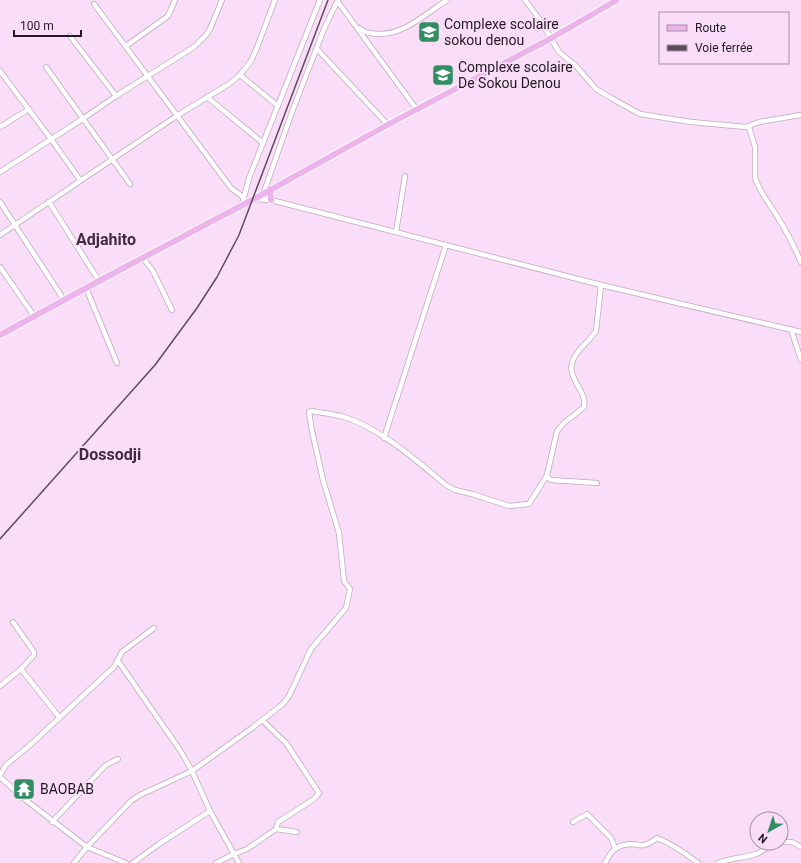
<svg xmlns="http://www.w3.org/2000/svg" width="801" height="863" viewBox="0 0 801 863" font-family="Roboto,sans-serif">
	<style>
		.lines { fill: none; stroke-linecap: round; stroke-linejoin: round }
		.minor-casing { stroke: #c1a7c1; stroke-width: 6 }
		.major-casing { stroke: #fff; stroke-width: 8 }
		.minor { stroke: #fff; stroke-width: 4.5 }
		.major { stroke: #ecb3ec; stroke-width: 6 }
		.rail { stroke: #5c4d5c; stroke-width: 1.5 }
		.labels { text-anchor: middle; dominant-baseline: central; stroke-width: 3.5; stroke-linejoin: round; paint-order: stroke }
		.poi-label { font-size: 14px; fill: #231923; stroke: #fadef9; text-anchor: start }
		.quarter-label { font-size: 16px; font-weight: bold; fill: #412b40; stroke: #fadef9 }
	</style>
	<rect width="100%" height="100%" fill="#fadef9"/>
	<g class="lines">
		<g class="minor-casing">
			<g id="minor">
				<path d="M 525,0 L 540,20 L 559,52 L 576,66 L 596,89 L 611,98 L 640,114 L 691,122 L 746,127 L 759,122 L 801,115"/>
				<path d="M 338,2 L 417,110"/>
				<path d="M 94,4 L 231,188 L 243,197"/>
				<path d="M 359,28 C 362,30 366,33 370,33 C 400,39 424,15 447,0"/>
				<path d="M 70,36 L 116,96"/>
				<path d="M 126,46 L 168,16 L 175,0"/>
				<path d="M 317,49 L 388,125"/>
				<path d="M 46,67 L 130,184"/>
				<path d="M 0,71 L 51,139 L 80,180"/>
				<path d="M 240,75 L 278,106"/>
				<path d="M 207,97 L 263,143"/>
				<path d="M 0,127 L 29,109"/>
				<path d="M 749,127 L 755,147 L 755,178 C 760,193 772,207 780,221 C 788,234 795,248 801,262"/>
				<path d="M 0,172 L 84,118 L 116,96 L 194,47 L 206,35 L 210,29 L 222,0"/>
				<path d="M 264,192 L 292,112 L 324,29 L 338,0"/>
				<path d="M 254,199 L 271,200 L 601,285 L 801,332"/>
				<path d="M 0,202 L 64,300"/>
				<path d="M 49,202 L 99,281"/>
				<path d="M 242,205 L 249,178 L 320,0"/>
				<path d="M 396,232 L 405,176"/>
				<path d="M 0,235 L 178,115 L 229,84 L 240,75 L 251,61 L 256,50 L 275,0"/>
				<path d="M 143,258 L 153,271 L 172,310"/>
				<path d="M 0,267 L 34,316"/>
				<path d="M 86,288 L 117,363"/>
				<path d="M 791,329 L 801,360"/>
				<path d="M 384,438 L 446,245"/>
				<path d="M 597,483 L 551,480 L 548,478 L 547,475 L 557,431 L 564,423 L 584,407 C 588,391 565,378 573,360 C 578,348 589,342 596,331 L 601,285"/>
				<path d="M 118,661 L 180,750 L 192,771 L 210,811 L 239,863"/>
				<path d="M 21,669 L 59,717"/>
				<path d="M 0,686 L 21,669 L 34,655 L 34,652 L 13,622"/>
				<path d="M 0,775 L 6,765 L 29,746 L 114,667 L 122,652 L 154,628"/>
				<path d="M 0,777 L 23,798 L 87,847 L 126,863"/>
				<path d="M 52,822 L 102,769 L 106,765 L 118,759"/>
				<path d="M 573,822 L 587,814 L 611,838 L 615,848"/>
				<path d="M 276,829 L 297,832"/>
				<path d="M 781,842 L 792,842 L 801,847"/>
				<path d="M 74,863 L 87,847 L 131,801 L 140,795 L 192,771 L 252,728 L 283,704 L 289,696 L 311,649 L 346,608 L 350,589 L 344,581 L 339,533 L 323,480 L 312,431 L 309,412 L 311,411 C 322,413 334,414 344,417 C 380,428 417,461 446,485 L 455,490 L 472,494 L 509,506 L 529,504 L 547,475"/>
				<path d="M 133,863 L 159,844 L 210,811"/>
				<path d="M 216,863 L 234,854 L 247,849 L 276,829 L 278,822 L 314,799 L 319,793 L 286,743 L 262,720"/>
				<path d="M 605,863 C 612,849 618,844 634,844 C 638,845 640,846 644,845 C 649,844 653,841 657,838 C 672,844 685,853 698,863"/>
				<path d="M 718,863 C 731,858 744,858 756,854 C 763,852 768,845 775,843"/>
			</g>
		</g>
		<g class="major-casing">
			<g id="major">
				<path d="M 270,189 L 271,200"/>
				<path d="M 0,335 L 99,281 L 254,199 L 391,123 L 550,39 L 617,0"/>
			</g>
		</g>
		<use href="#minor" class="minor"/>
		<use href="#major" class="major"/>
		<path class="rail" d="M 0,539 L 155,365 L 197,308 L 217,277 L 239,235 L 328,0"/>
	</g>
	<defs>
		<g id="school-square" transform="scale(1.15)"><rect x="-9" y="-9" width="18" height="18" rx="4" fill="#338d63" stroke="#fadef9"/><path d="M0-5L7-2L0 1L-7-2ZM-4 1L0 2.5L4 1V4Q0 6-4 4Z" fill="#fff"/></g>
		<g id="temple-square" transform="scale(1.15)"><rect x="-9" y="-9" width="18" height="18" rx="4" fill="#338d63" stroke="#fadef9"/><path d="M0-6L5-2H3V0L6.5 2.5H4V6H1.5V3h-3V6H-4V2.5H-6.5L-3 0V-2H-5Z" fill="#fff"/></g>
	</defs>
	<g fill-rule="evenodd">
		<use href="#school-square" x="429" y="32"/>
		<use href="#school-square" x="443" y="75"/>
		<use href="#temple-square" x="24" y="789"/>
	</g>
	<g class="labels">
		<g class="poi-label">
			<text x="444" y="24">Complexe scolaire<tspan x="444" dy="16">sokou denou</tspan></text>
			<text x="458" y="67">Complexe scolaire<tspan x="458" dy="16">De Sokou Denou</tspan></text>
			<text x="40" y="789">BAOBAB</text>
		</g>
		<g class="quarter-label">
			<text x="106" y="239">Adjahito</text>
			<text x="110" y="454">Dossodji</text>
		</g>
	</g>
	<rect x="659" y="12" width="130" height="52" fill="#fadef9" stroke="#a48fa3"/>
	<rect x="667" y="25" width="20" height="6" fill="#ecb3ec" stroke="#a48fa3"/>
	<text x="695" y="32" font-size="12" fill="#231923">Route</text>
	<rect x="667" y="45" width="20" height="6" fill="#5c4d5c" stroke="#a48fa3"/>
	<text x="695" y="52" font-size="12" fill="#231923">Voie ferrée</text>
	<g transform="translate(769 831) rotate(219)"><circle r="19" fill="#fadef9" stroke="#a48fa3"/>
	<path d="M0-3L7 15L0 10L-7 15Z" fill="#338d63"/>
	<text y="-6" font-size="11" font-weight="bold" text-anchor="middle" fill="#231923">N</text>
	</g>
	<path d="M14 30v6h67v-6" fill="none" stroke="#231923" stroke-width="2"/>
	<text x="20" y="30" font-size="12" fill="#231923" stroke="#fadef9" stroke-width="3" paint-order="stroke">100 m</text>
</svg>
